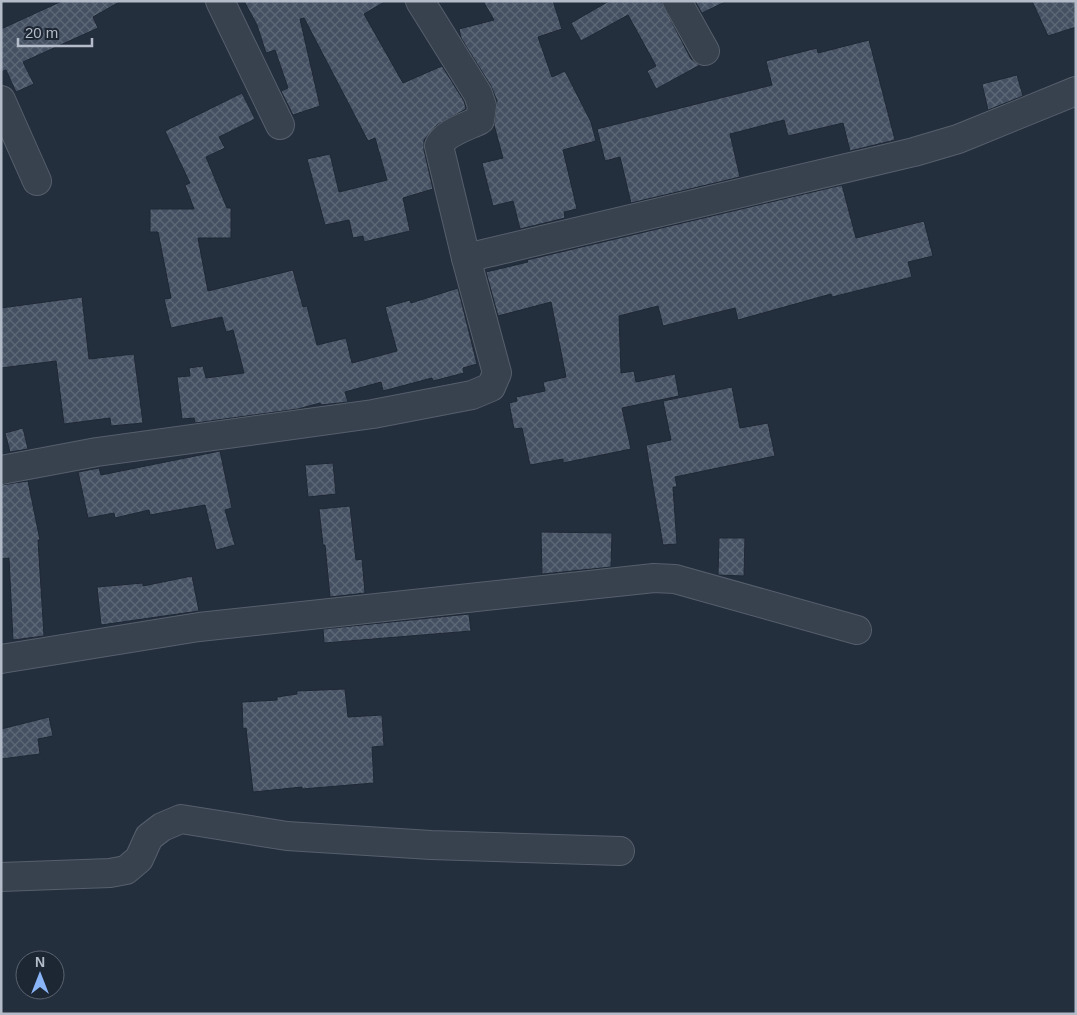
<svg xmlns="http://www.w3.org/2000/svg" width="1077" height="1015" viewBox="0 0 1077 1015" font-family="Arial,sans-serif">
	<style>
		.building { fill: url(#building-cross-hatch); stroke: #1f2835 }
		.lines { fill: none; stroke-linecap: round; stroke-linejoin: round }
		.minor-casing { stroke: #565f6c; stroke-width: 30 }
		.minor { stroke: #38414e; stroke-width: 28 }
	</style>
	<defs>
		<pattern id="building-cross-hatch" width="8" height="8" patternUnits="userSpaceOnUse" patternTransform="scale(1.25)"><rect width="8" height="8" fill="#455162"/><path d="M0 0l8 8M0 8l8-8" fill="none" stroke="#5d6877"/></pattern>
	</defs>
	<rect width="100%" height="100%" fill="#242f3e"/>
	<g class="building">
		<path d="M 62,1 L 121,1 L 93,17 L 98,28 L 23,62 L 34,84 L 16,92 L 6,70 L 1,72 L 1,29 Z"/>
		<path d="M 244,1 L 386,1 L 364,14 L 403,83 L 442,66 L 464,101 L 466,109 L 437,125 L 424,140 L 424,150 L 433,189 L 403,198 L 410,231 L 364,242 L 363,236 L 353,238 L 349,220 L 325,225 L 307,159 L 330,154 L 339,192 L 387,180 L 375,138 L 368,141 L 304,18 L 300,19 L 320,106 L 293,115 L 281,91 L 288,88 L 275,50 L 266,53 L 257,25 Z"/>
		<path d="M 483,1 L 553,1 L 562,29 L 538,37 L 552,77 L 565,71 L 591,122 L 596,141 L 563,150 L 577,209 L 564,212 L 565,218 L 520,229 L 513,201 L 493,206 L 482,163 L 503,158 L 494,125 L 497,101 L 491,86 L 461,38 L 459,29 L 494,20 Z"/>
		<path d="M 609,1 L 661,1 L 691,59 L 700,65 L 656,89 L 647,71 L 656,66 L 628,15 L 581,41 L 571,23 Z"/>
		<path d="M 695,1 L 727,1 L 702,13 Z"/>
		<path d="M 1032,1 L 1076,1 L 1076,27 L 1048,36 Z"/>
		<path d="M 869,40 L 895,140 L 850,151 L 843,123 L 788,136 L 784,120 L 730,134 L 740,177 L 631,203 L 620,157 L 605,161 L 597,129 L 772,85 L 766,61 L 817,48 L 818,53 Z"/>
		<path d="M 1017,75 L 1023,96 L 988,110 L 982,84 Z"/>
		<path d="M 242,93 L 255,119 L 219,137 L 225,148 L 206,157 L 227,208 L 231,208 L 231,238 L 198,238 L 208,291 L 293,270 L 303,307 L 307,306 L 317,345 L 346,338 L 352,363 L 397,351 L 385,307 L 410,300 L 411,303 L 458,288 L 477,364 L 463,368 L 464,373 L 433,381 L 432,378 L 383,391 L 381,382 L 345,392 L 348,402 L 321,405 L 320,403 L 298,409 L 195,423 L 194,418 L 182,419 L 177,377 L 190,376 L 189,368 L 203,366 L 206,378 L 244,373 L 233,330 L 226,332 L 222,317 L 171,328 L 164,299 L 171,298 L 158,232 L 150,232 L 150,209 L 194,209 L 185,185 L 190,183 L 165,131 Z"/>
		<path d="M 842,185 L 856,238 L 924,221 L 933,256 L 908,262 L 912,277 L 832,297 L 831,294 L 738,320 L 735,308 L 663,326 L 658,306 L 619,316 L 621,373 L 634,371 L 636,382 L 675,374 L 679,396 L 622,408 L 631,449 L 563,463 L 563,459 L 530,465 L 522,428 L 514,429 L 509,403 L 517,401 L 516,397 L 545,391 L 543,382 L 566,377 L 551,302 L 498,316 L 486,272 L 528,262 L 527,260 Z"/>
		<path d="M 82,297 L 89,359 L 134,354 L 143,423 L 111,426 L 110,418 L 64,424 L 56,361 L 1,368 L 1,308 Z"/>
		<path d="M 732,387 L 740,428 L 768,423 L 775,456 L 675,477 L 677,487 L 673,487 L 677,544 L 663,545 L 646,445 L 671,440 L 663,401 Z"/>
		<path d="M 23,428 L 28,449 L 10,452 L 5,433 Z"/>
		<path d="M 220,451 L 232,508 L 225,510 L 235,545 L 216,550 L 205,505 L 150,515 L 149,510 L 115,518 L 114,513 L 88,518 L 78,472 L 99,468 L 101,475 Z"/>
		<path d="M 333,463 L 336,494 L 308,497 L 305,465 Z"/>
		<path d="M 28,481 L 40,540 L 38,540 L 44,636 L 13,640 L 9,558 L 1,559 L 1,485 Z"/>
		<path d="M 350,506 L 356,560 L 362,559 L 365,593 L 330,597 L 325,545 L 323,545 L 319,509 Z"/>
		<path d="M 541,532 L 612,533 L 611,567 L 542,574 Z"/>
		<path d="M 719,538 L 745,538 L 744,576 L 718,575 Z"/>
		<path d="M 192,576 L 199,611 L 101,625 L 97,587 L 143,583 L 143,586 Z"/>
		<path d="M 469,614 L 471,631 L 324,643 L 323,629 Z"/>
		<path d="M 345,689 L 348,717 L 382,715 L 384,746 L 372,747 L 374,783 L 302,789 L 302,787 L 253,792 L 246,728 L 243,729 L 242,702 L 277,700 L 277,697 L 297,694 L 297,691 Z"/>
		<path d="M 49,717 L 53,736 L 38,739 L 40,754 L 1,759 L 1,729 Z"/>
	</g>
	<g class="lines">
		<g class="minor-casing">
			<g id="minor">
				<path d="M 220,1 L 280,125"/>
				<path d="M 677,1 L 705,51"/>
				<path d="M 1,100 L 37,181"/>
				<path d="M 466,258 L 914,152 L 958,139 L 1076,91"/>
				<path d="M 1,470 L 97,452 L 373,414 L 472,395 L 491,387 L 497,373 L 466,258 L 439,146 C 444,133 468,126 480,120 L 482,106 L 478,94 L 420,1"/>
				<path d="M 1,659 L 199,627 L 654,578 L 675,579 L 857,630"/>
				<path d="M 1,877 L 110,873 L 126,870 L 139,859 L 149,837 L 162,827 L 181,819 L 287,836 L 431,845 L 620,851"/>
			</g>
		</g>
		<use href="#minor" class="minor"/>
	</g>
	<rect width="1077" height="1015" fill="none" stroke="#b4bcc9" stroke-width="5"/>
	<g transform="translate(40 975)"><circle r="24" fill="#1d2633" stroke="#59626f"/>
	<path d="M0-4L9 19L0 12L-9 19Z" fill="#8ab4f8"/>
	<text y="-8" font-size="14" font-weight="bold" text-anchor="middle" fill="#b4bcc9">N</text>
	</g>
	<path d="M18 38v8h74v-8" fill="none" stroke="#b4bcc9" stroke-width="2.5"/>
	<text x="25" y="38" font-size="15" fill="#b4bcc9" stroke="#1d2633" stroke-width="4" paint-order="stroke">20 m</text>
</svg>
